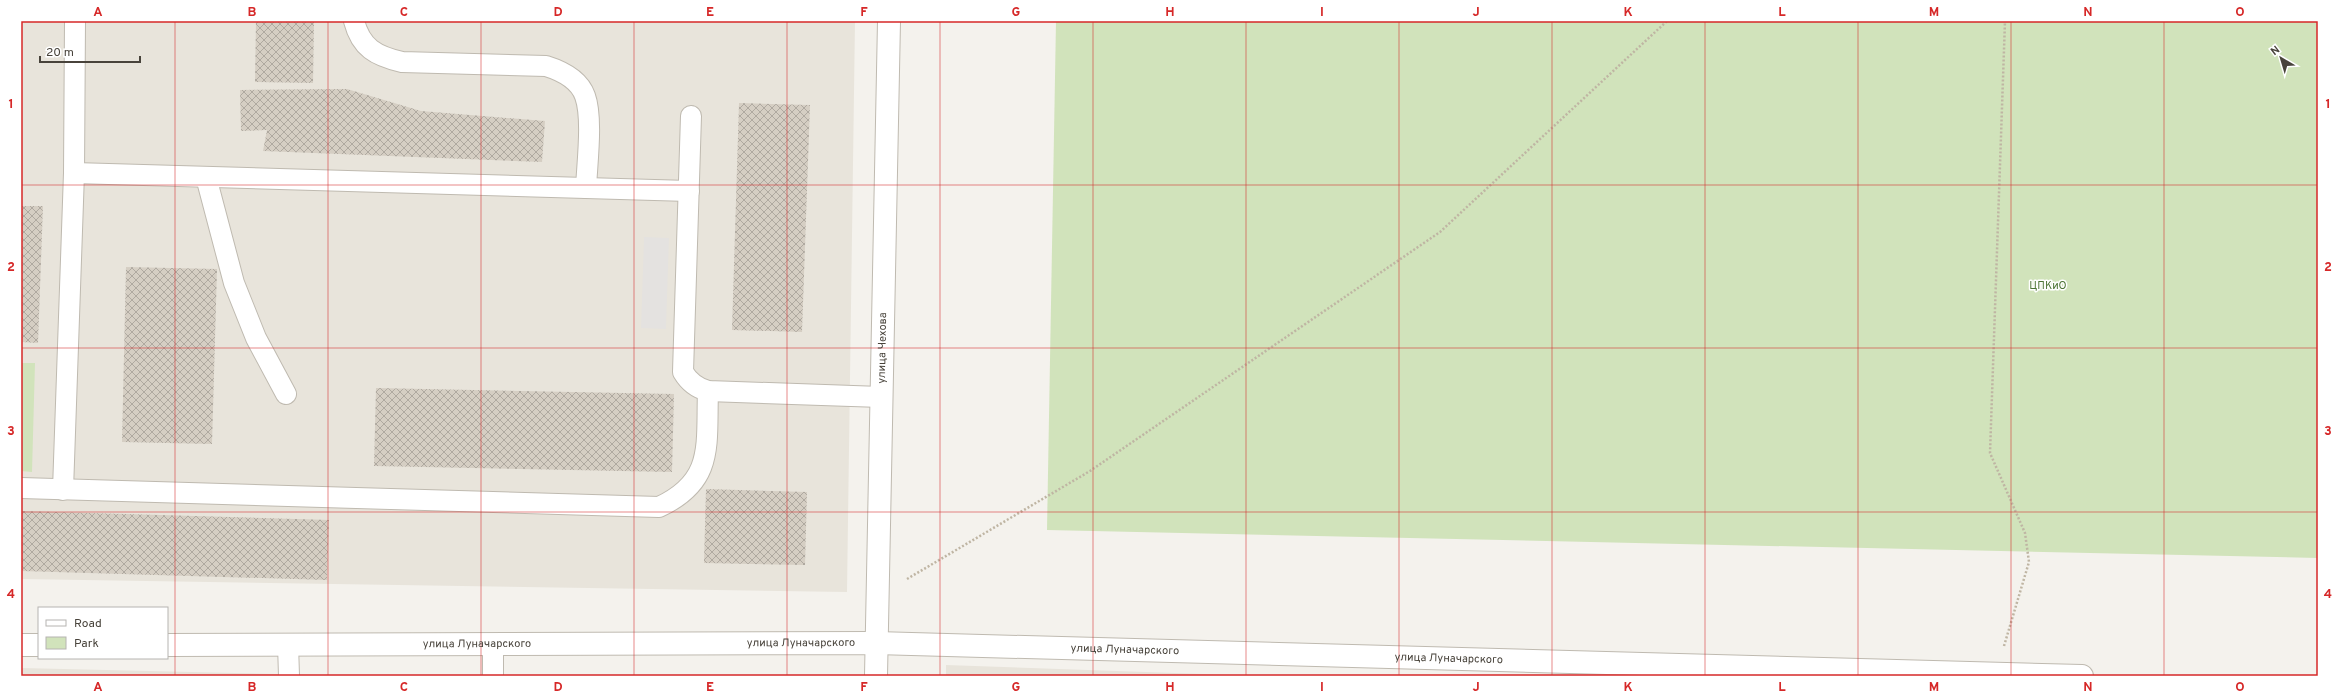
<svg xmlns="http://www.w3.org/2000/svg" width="2339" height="697" viewBox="0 0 2339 697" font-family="Overpass,sans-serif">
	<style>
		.residential { fill: #e8e4db }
		.park { fill: #d1e3bb }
		.parking { fill: #e4e2e0 }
		.building { fill: url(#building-cross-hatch) }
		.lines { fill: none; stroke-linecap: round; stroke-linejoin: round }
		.service-casing { stroke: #bfbab0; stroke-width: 22 }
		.tertiary-casing { stroke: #bfbab0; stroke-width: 24 }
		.path { stroke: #bfb5a3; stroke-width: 2.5; stroke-dasharray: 2 2; stroke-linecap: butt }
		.service { stroke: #fff; stroke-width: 20 }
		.tertiary { stroke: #fff; stroke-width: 22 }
		.grid { fill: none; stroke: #d62828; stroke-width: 1; stroke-opacity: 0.55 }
		.labels { text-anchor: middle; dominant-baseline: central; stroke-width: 3; stroke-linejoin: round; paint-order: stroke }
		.park-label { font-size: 11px; fill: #4c7434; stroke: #fff }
		.street-label { font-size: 11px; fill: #48433b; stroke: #fff }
		.neatline { fill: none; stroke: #d62828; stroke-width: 1.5 }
		.grid-label { font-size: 13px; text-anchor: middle; font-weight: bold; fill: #d62828 }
	</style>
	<defs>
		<pattern id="building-cross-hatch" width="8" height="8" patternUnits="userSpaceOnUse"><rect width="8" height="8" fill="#d5cec3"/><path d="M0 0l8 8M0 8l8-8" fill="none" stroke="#afa9a0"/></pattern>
	</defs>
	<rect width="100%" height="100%" fill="#f4f2ed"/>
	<g class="residential">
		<path d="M 21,21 L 855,21 L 847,592 L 21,579 Z"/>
		<path d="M 946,665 L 1261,676 L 946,676 Z"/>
		<path d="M 21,668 L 360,676 L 21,676 Z"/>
	</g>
	<g class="park">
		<path d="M 1056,21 L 2318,21 L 2318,558 L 1047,530 Z"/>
		<path d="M 21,363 L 35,363 L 32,472 L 21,471 Z"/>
	</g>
	<path class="parking" d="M 644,237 L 669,238 L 666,329 L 641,328 Z"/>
	<g class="building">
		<path d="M 256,21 L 314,21 L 313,83 L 255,82 Z"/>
		<path d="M 347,89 L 421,111 L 545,121 L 542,162 L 263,151 L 267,130 L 241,131 L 240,90 Z"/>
		<path d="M 739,103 L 810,105 L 802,332 L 732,330 Z"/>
		<path d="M 21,206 L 43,206 L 38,343 L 21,342 Z"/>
		<path d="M 126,267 L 217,269 L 212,444 L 122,442 Z"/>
		<path d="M 376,388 L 674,394 L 672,472 L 374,466 Z"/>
		<path d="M 706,489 L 807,492 L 805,565 L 704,563 Z"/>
		<path d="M 21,511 L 329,520 L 327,580 L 21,571 Z"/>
	</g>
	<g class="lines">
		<g class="service-casing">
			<g id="service">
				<path d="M 354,21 C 361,48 376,56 402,62 L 546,66 C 562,71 579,79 585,96 C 593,118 587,164 586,188"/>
				<path d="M 691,116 L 683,372 C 689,382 696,388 708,391 L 881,397"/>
				<path d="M 74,173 L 689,191"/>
				<path d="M 206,177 L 234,283 L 256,338 L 286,394"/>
				<path d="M 21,488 L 659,507 C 715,481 706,445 708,391"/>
				<path d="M 63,490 L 74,173 L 75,21"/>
				<path d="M 288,644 L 289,676"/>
				<path d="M 493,644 L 493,676"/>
			</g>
		</g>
		<g class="tertiary-casing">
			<g id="tertiary">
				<path d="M 21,645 L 39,645"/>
				<path id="s1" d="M 167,645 L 876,643 L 2082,676"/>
				<path id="s2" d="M 876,676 L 889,21"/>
			</g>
		</g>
		<g class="path">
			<path d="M 907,579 L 1090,471 L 1440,232 L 1667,21"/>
			<path d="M 2004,646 L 2029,562 L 2025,533 L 1990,453 L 2005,21"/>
		</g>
		<use href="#service" class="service"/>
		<use href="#tertiary" class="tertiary"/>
	</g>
	<path class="grid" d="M 175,21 L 175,676M 328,21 L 328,676M 481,21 L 481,676M 634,21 L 634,676M 787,21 L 787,676M 940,21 L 940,676M 1093,21 L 1093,676M 1246,21 L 1246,676M 1399,21 L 1399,676M 1552,21 L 1552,676M 1705,21 L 1705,676M 1858,21 L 1858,676M 2011,21 L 2011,676M 2164,21 L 2164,676M 21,185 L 2318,185M 21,348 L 2318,348M 21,512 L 2318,512"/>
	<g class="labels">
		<g class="park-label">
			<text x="2048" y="286">ЦПКиО</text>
		</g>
		<g class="street-label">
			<text stroke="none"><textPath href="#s2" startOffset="328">улица Чехова</textPath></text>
			<text stroke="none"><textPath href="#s1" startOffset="634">улица Луначарского</textPath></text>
			<text stroke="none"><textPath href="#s1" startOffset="310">улица Луначарского</textPath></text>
			<text stroke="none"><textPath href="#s1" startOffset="958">улица Луначарского</textPath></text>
			<text stroke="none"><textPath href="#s1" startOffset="1282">улица Луначарского</textPath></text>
		</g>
	</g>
	<rect width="2339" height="697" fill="none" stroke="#ffffff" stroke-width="44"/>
	<rect x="38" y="607" width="130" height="52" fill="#ffffff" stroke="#b6b4b1"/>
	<rect x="46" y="620" width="20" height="6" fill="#ffffff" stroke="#b6b4b1"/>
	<text x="74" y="627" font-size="12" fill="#48433b">Road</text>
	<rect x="46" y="637" width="20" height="12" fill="#d1e3bb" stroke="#b6b4b1"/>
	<text x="74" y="647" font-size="12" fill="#48433b">Park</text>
	<g transform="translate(2281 58) rotate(322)" stroke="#ffffff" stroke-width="3" paint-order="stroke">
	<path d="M0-3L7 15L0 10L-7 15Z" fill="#48433b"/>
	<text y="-6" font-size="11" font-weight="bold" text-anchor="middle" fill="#48433b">N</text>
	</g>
	<path d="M40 56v6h100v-6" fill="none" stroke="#48433b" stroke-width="2"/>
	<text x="46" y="56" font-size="12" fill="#48433b" stroke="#ffffff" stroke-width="3" paint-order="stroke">20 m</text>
	<rect x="22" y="22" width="2295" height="653" class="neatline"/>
	<g class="grid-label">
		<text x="98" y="16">A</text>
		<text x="252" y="16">B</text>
		<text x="404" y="16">C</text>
		<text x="558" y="16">D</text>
		<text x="710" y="16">E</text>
		<text x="864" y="16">F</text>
		<text x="1016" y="16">G</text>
		<text x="1170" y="16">H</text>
		<text x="1322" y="16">I</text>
		<text x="1476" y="16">J</text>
		<text x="1628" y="16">K</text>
		<text x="1782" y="16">L</text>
		<text x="1934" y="16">M</text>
		<text x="2088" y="16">N</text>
		<text x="2240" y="16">O</text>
		<text x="11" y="108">1</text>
		<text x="2328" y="108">1</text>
		<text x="11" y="271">2</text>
		<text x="2328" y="271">2</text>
		<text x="11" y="435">3</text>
		<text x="2328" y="435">3</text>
		<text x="11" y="598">4</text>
		<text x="2328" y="598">4</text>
		<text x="98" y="691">A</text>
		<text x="252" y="691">B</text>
		<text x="404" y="691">C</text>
		<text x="558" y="691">D</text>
		<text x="710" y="691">E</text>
		<text x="864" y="691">F</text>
		<text x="1016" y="691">G</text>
		<text x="1170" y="691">H</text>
		<text x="1322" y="691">I</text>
		<text x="1476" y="691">J</text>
		<text x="1628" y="691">K</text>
		<text x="1782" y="691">L</text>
		<text x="1934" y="691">M</text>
		<text x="2088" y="691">N</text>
		<text x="2240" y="691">O</text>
	</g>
</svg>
